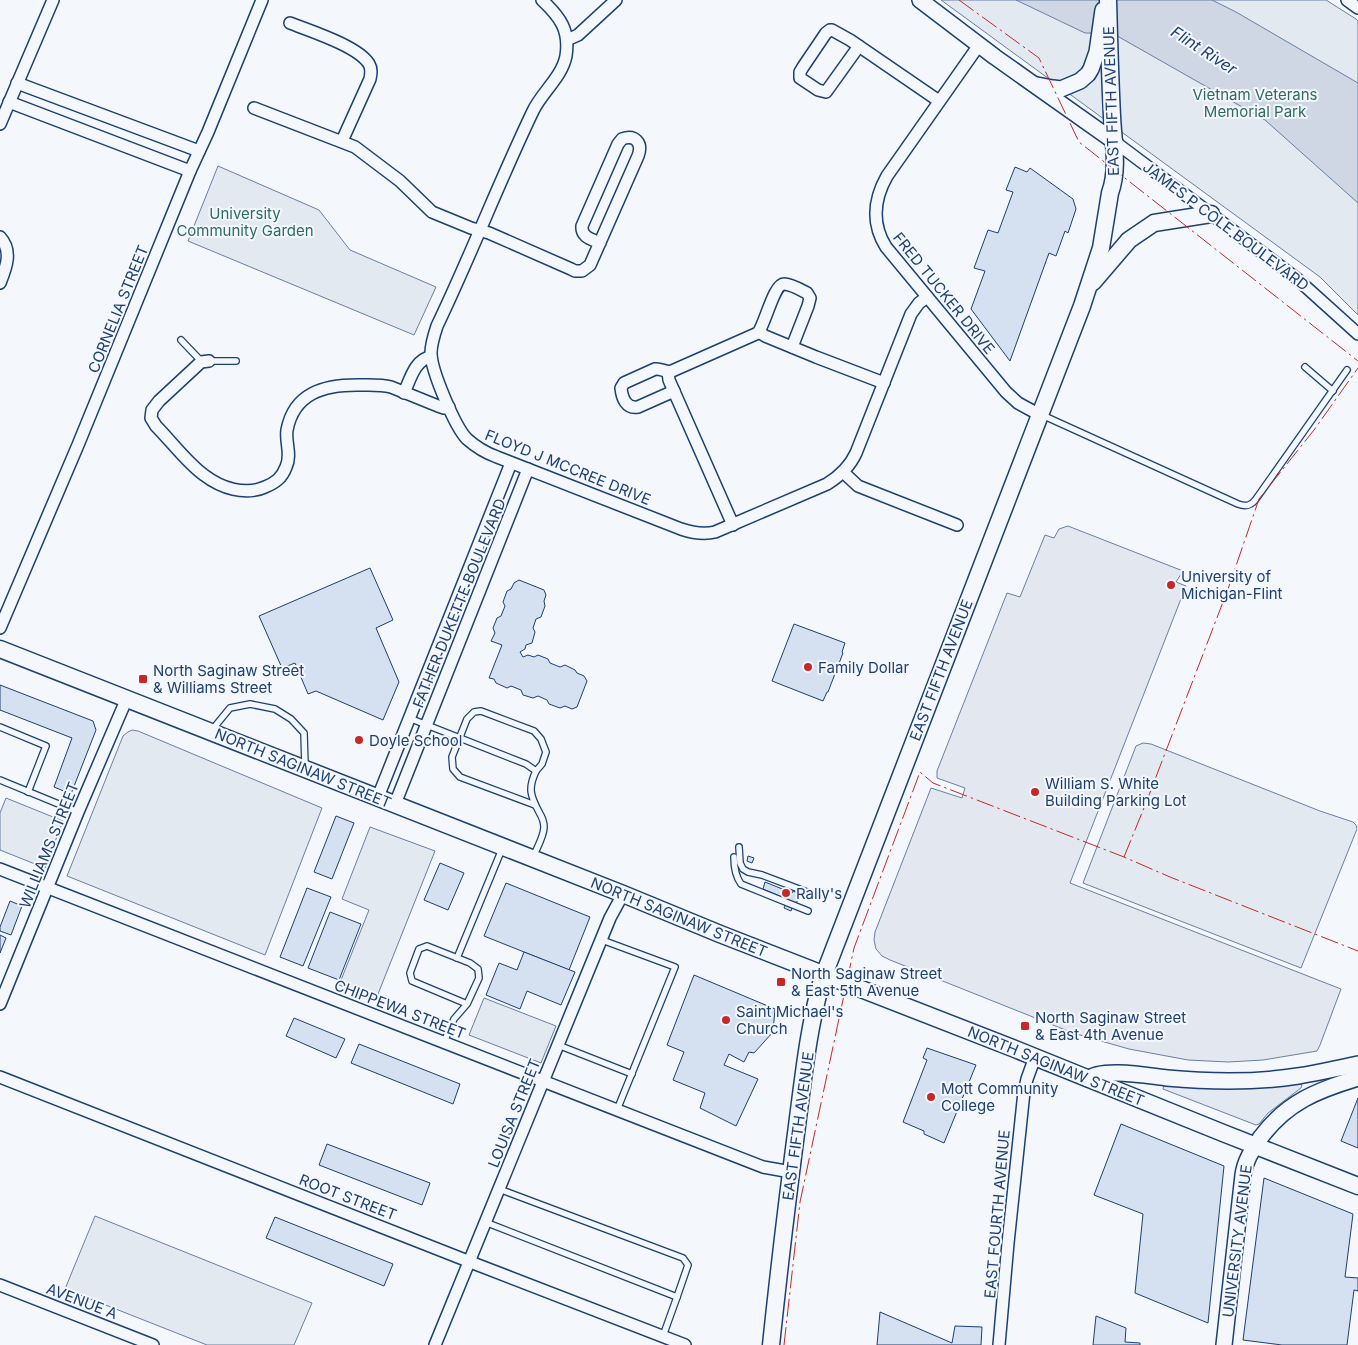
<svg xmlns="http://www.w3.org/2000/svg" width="1358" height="1345" viewBox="0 0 1358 1345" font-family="Inter,sans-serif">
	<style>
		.green { fill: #e3e9f0; stroke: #687fa3 }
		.parking { fill: #e3e8f0; stroke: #687fa3 }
		.water { fill: #cfd7e4; stroke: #687fa3 }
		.building { fill: #d5e0f0; stroke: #1d3f73 }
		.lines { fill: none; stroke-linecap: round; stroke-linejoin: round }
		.service-casing { stroke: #1d3f73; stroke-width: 8 }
		.minor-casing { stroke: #1d3f73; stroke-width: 14 }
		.tertiary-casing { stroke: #1d3f73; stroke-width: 18 }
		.secondary-casing { stroke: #1d3f73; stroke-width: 19 }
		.service { stroke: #f4f7fb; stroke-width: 5.5 }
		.minor { stroke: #f4f7fb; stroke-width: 11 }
		.tertiary { stroke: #f4f7fb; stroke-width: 15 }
		.secondary { stroke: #f4f7fb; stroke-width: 16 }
		.power { stroke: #c62828; stroke-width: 1; stroke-dasharray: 18 4 2.5 4; stroke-linecap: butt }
		.poi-dot { fill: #c62828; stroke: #f4f7fb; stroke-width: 2 }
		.labels { text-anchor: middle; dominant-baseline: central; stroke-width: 4; stroke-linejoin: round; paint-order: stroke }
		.park-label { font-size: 15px; fill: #2c6c60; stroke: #f4f7fb }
		.street-label { font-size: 15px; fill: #1d3f73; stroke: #f4f7fb }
		.poi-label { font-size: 15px; fill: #1d3f73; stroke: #f4f7fb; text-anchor: start }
		.water-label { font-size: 16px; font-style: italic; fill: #1d3f73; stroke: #f4f7fb }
	</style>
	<rect width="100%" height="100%" fill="#f4f7fb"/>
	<g class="green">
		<path d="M 941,0 L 1326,0 L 1356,19 L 1358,21 L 1358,315 L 1320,277 Z"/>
		<path d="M 218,166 L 319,210 L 350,250 L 436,287 L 414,335 L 188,241 Z"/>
		<path d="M 132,730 L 138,731 L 322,808 L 265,955 L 67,876 L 123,736 L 128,732 Z"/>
		<path d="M 1143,743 L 1151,744 L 1320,811 L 1353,822 L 1356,825 L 1357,829 L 1301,968 L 1083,883 L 1136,746 Z"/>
		<path d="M 6,798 L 63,821 L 45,868 L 0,850 L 0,813 Z"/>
		<path d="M 370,827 L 435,851 L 376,999 L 339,985 L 369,910 L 342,899 Z"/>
		<path d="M 484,998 L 556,1026 L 541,1063 L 469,1035 Z"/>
		<path d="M 1300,1084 L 1302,1085 L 1301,1088 L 1268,1113 L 1259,1124 L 1256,1125 L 1163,1089 L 1164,1085 C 1210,1088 1254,1090 1300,1084 Z"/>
		<path d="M 95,1216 L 312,1303 L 294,1345 L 207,1345 L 65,1289 Z"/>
	</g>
	<path class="parking" d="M 1068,526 L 1183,571 L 1176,582 L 1186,586 L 1070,883 L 1341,989 L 1320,1045 L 1317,1051 L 1263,1060 L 1228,1062 L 1188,1060 L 1129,1049 L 1073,1033 L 890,960 L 882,956 L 876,949 L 874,940 L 875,932 L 931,788 L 962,798 L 965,788 L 937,778 L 937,771 L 1007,593 L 1020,597 L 1045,535 L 1054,538 L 1059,529 Z"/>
	<path class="water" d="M 1016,0 L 1212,0 L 1236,12 L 1358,83 L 1358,203 L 1265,120 L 1112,33 L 1085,33 Z"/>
	<g class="building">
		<path d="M 1015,167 L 1027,172 L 1030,168 L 1073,199 L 1076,209 L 1068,233 L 1065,231 L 1056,256 L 1049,253 L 1010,361 L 971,309 L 985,271 L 974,268 L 988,230 L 998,233 L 1013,192 L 1006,190 Z"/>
		<path d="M 370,568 L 393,620 L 376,628 L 399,682 L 383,720 L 316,691 L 308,694 L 295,663 L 282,668 L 259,616 Z"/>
		<path d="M 519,580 L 544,590 L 546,595 L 544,601 L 545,606 L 541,617 L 536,619 L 533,628 L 535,632 L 532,643 L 526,645 L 525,649 L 520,652 L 523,657 L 528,655 L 534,657 L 538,655 L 548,659 L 550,663 L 560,667 L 565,665 L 575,670 L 577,673 L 584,676 L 587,681 L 577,707 L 572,709 L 565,706 L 560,708 L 549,704 L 547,700 L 538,696 L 533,698 L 523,695 L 521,690 L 511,686 L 507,688 L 496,683 L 494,679 L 489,678 L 502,645 L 491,641 L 495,633 L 493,628 L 497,618 L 501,616 L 505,606 L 503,602 L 507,591 L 511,589 L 514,583 Z"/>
		<path d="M 794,624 L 845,643 L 842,652 L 843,653 L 828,692 L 827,692 L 823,701 L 772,681 Z"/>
		<path d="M 0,685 L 93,721 L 96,730 L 71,794 L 54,787 L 72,738 L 0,710 Z"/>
		<path d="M 336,816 L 354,823 L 332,879 L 314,872 Z"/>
		<path d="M 748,856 L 754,858 L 752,863 L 747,861 Z"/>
		<path d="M 440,863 L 464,873 L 448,910 L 424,900 Z"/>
		<path d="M 765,882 L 792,893 L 793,891 L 800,894 L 796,904 L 789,901 L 789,900 L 763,889 Z"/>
		<path d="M 506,883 L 590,917 L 569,970 L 484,936 Z"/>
		<path d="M 307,888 L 331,897 L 303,966 L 280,957 Z"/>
		<path d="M 788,899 L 789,900 L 789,901 L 794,903 L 791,911 L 784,908 Z"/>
		<path d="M 10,901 L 22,906 L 11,935 L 0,931 L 0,927 Z"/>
		<path d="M 330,912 L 361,924 L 339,980 L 308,968 Z"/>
		<path d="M 0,935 L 6,938 L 0,953 Z"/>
		<path d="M 524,952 L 575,972 L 561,1005 L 527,991 L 520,1009 L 486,995 L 499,963 L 517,970 Z"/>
		<path d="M 694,975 L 775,1009 L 773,1032 L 754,1053 L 749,1052 L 744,1062 L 729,1054 L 724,1065 L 758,1079 L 736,1126 L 700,1108 L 705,1093 L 673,1080 L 684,1052 L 667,1045 Z"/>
		<path d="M 294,1018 L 345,1039 L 336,1058 L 286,1036 Z"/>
		<path d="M 359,1044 L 460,1084 L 453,1104 L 351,1063 Z"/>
		<path d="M 927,1048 L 976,1065 L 944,1143 L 924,1134 L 924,1131 L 903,1122 L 927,1060 L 923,1058 Z"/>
		<path d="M 1358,1098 L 1358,1148 L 1341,1141 Z"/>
		<path d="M 1121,1124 L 1224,1166 L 1208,1323 L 1135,1293 L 1143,1214 L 1094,1195 Z"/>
		<path d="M 327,1144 L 430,1183 L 422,1205 L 319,1165 Z"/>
		<path d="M 1264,1178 L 1353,1214 L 1345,1277 L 1358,1278 L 1358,1291 L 1354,1290 L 1347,1345 L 1282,1345 L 1243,1340 Z"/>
		<path d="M 275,1217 L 393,1264 L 384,1286 L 266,1238 Z"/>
		<path d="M 880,1312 L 952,1343 L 955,1326 L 982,1327 L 981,1345 L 877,1345 Z"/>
		<path d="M 1096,1316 L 1126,1328 L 1125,1342 L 1140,1343 L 1140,1345 L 1093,1345 Z"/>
	</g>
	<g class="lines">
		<g class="service-casing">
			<g id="service">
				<path d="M 181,340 L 202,362"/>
				<path d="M 209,361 L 236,361"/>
				<path d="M 1305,367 L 1333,391"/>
				<path d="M 1042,415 L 1238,504 C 1246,507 1251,506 1256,499 L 1347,370"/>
				<path d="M 409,718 L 526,764 L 536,771 C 528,788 530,795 539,812 C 542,817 544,821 544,827 C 544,836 537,848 533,857"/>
				<path d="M 0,727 L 46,746 L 28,792"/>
				<path d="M 212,730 L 230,708 L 250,704 L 275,709 L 291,719 L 304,733 L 305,766"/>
				<path d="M 0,780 L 78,812"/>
				<path d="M 535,805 L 460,777 L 453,769 L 452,757 L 467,719 L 474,712 L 481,711 L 534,731 L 541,739 L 546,752 L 542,764 L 536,771"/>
				<path d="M 739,847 L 740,863 L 743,869 L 748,872 L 762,875 L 815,895"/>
				<path d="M 734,857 C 734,866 736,877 741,884 L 808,911"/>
				<path d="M 602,940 L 675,967 L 617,1110"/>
				<path d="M 457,958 L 502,849"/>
				<path d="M 444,1042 L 454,1019 L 467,1004 L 479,978 L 478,969 L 470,963 L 427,946 L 419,949 L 410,973 L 412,981 L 467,1004"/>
				<path d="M 558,1045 L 632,1074"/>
				<path d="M 499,1189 L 683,1258 L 688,1265 L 677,1297"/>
				<path d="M 485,1222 L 677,1297 L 663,1336"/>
			</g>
		</g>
		<g class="minor-casing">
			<g id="minor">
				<path d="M 542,0 C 560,17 570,30 566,56 C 562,77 542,92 533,111 C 499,182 471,255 437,326 C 434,335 431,344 431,353 C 431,370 455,427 467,439 C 476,447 486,453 497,457 L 681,529 C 693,533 703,535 715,532 L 827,484 C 840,476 850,466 856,453 L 911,314 L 919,303 L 927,297"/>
				<path d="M 1347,0 L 1358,8"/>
				<path d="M 290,23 C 310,31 358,46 369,64 C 372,69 371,74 370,79 L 342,141"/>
				<path d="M 567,40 L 578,35 L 616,0"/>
				<path d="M 979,45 L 887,176 C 874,199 871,223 886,247 L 1006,392 L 1018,403 L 1040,415"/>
				<path d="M 859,46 L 826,92 L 818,90 L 800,78 L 800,72 L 803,67 L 826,33 L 830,30 L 832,30 L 850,40 L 939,101"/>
				<path d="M 17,83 L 199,151"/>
				<path d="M 9,102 L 190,171"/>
				<path d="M 254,108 L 355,147 L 400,181 L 432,212 L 471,228 L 489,233 L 571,269 L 575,271 L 582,271 L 590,265 L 638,156 C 643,143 635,134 622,139 L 618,144 L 582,226 C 581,237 591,239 600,243"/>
				<path d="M 0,124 L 53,0"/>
				<path d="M 1115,142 L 1296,278 L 1358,334"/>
				<path d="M 0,237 C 13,251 6,268 0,283"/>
				<path d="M 759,332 L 765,336 L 816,357 L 884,383"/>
				<path d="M 209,361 L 201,362 L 159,401 L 152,410 L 151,418 L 156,426 C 170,440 188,464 204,475 C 221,488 245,496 265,487 C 275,483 282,478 286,467 C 292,455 285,442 287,430 C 294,393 324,385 357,385 C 368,385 380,384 391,387 L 438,406 L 444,408 L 449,407"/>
				<path d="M 668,372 L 669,380 L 733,525"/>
				<path d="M 674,391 L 638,407 C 626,409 622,398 621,388 L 624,383 L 655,369 C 661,368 666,373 672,371 L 758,333 C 765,324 774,284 784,284 C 791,284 801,290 807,293 L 810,298 L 808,306 L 792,347"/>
				<path d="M 404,393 C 410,380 415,359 431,357"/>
				<path d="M 843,472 L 858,486 L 863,488 L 957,525"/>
				<path d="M 0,628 L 78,445 L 190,171 L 208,132 L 262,0"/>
				<path d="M 378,797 L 511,463"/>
				<path d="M 395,804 L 528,469"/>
				<path d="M 0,869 C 255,968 509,1068 763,1167 L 791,1172"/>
				<path d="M 0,1004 L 78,812 L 127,698"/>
				<path d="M 0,1077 L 478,1265 L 685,1345"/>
				<path d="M 0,1285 L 153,1345"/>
				<path d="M 435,1345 L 610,918 L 623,894"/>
				<path d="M 999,1345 L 1008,1243 L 1024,1092 L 1027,1079 L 1035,1057"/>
			</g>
		</g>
		<g class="tertiary-casing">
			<g id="tertiary">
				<path d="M 920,0 L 995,57 L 1115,142"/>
				<path d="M 1037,85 L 1053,88 L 1061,89 L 1080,81 L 1088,74 L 1091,69 L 1097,52 L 1103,10"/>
				<path d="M 1088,1079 C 1102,1067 1149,1076 1167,1078 C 1211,1082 1254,1083 1298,1076 C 1318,1073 1338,1068 1358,1064"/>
				<path d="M 1224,1345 L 1243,1175 C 1245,1160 1253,1149 1261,1137 C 1287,1102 1318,1090 1358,1078"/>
			</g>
		</g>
		<g class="secondary-casing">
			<g id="secondary">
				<path d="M 1093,282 L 1129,240 L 1154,223 L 1211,214"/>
				<path d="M 0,649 L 623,894 L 720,934 L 1015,1049 L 1223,1133 L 1358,1186"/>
				<path d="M 771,1345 C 779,1269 788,1194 798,1118 C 804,1072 809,1025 822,980 L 1082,306 L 1101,248 L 1110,193 C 1119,168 1113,141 1112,116 C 1110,77 1109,39 1108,0"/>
			</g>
		</g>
		<use href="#service" class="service"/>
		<use href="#minor" class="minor"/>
		<use href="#tertiary" class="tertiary"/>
		<use href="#secondary" class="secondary"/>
		<g class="power">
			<path d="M 959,0 L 1039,58 L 1079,142 L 1358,361"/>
			<path d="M 1124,857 L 1146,803 L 1228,589 L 1259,499 L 1314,430 L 1358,368"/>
			<path d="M 784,1345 L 800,1202 L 854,948 L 920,772 L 933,783 L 1124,857 L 1170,877 L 1358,951"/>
		</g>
	</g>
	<g class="poi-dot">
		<circle cx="1171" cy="585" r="5"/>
		<circle cx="808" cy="667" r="5"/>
		<rect x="138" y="674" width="10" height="10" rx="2.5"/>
		<circle cx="359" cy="740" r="5"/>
		<circle cx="1035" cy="792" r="5"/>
		<circle cx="786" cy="893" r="5"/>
		<rect x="776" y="977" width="10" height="10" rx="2.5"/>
		<circle cx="726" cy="1020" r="5"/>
		<rect x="1020" y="1021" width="10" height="10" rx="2.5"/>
		<circle cx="931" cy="1097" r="5"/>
	</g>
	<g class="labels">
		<g class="park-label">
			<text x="1255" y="94">Vietnam Veterans<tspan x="1255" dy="17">Memorial Park</tspan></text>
			<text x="245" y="213">University<tspan x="245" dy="17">Community Garden</tspan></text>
		</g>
		<g class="street-label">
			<text transform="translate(1111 101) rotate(-92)">EAST FIFTH AVENUE</text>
			<text transform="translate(1226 226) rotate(37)">JAMES P COLE BOULEVARD</text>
			<text transform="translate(944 293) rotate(51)">FRED TUCKER DRIVE</text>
			<text transform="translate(118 309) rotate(-68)">CORNELIA STREET</text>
			<text transform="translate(568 467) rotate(22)">FLOYD J MCCREE DRIVE</text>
			<text transform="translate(459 603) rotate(-68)">FATHER DUKETTE BOULEVARD</text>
			<text transform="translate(941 670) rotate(-69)">EAST FIFTH AVENUE</text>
			<text transform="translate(303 768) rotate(22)">NORTH SAGINAW STREET</text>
			<text transform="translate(49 845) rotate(-68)">WILLIAMS STREET</text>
			<text transform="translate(679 917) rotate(22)">NORTH SAGINAW STREET</text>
			<text transform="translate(400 1009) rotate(21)">CHIPPEWA STREET</text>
			<text transform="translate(1056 1066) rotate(22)">NORTH SAGINAW STREET</text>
			<text transform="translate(514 1113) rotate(-68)">LOUISA STREET</text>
			<text transform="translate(798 1126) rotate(-82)">EAST FIFTH AVENUE</text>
			<text transform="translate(348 1197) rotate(21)">ROOT STREET</text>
			<text transform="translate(997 1214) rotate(-85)">EAST FOURTH AVENUE</text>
			<text transform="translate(1237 1241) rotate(-83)">UNIVERSITY AVENUE</text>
			<text transform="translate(82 1301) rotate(21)">AVENUE A</text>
		</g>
		<g class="poi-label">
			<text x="1181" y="576">University of<tspan x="1181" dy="17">Michigan-Flint</tspan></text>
			<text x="818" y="667">Family Dollar</text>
			<text x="153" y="670">North Saginaw Street<tspan x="153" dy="17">&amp; Williams Street</tspan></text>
			<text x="369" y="740">Doyle School</text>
			<text x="1045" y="783">William S. White<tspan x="1045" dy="17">Building Parking Lot</tspan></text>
			<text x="796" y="893">Rally's</text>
			<text x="791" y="973">North Saginaw Street<tspan x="791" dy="17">&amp; East 5th Avenue</tspan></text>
			<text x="736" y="1011">Saint Michael's<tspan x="736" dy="17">Church</tspan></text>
			<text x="1035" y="1017">North Saginaw Street<tspan x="1035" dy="17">&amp; East 4th Avenue</tspan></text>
			<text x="941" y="1088">Mott Community<tspan x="941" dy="17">College</tspan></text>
		</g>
		<g class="water-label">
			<text transform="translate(1204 50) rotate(33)">Flint River</text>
		</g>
	</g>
</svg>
